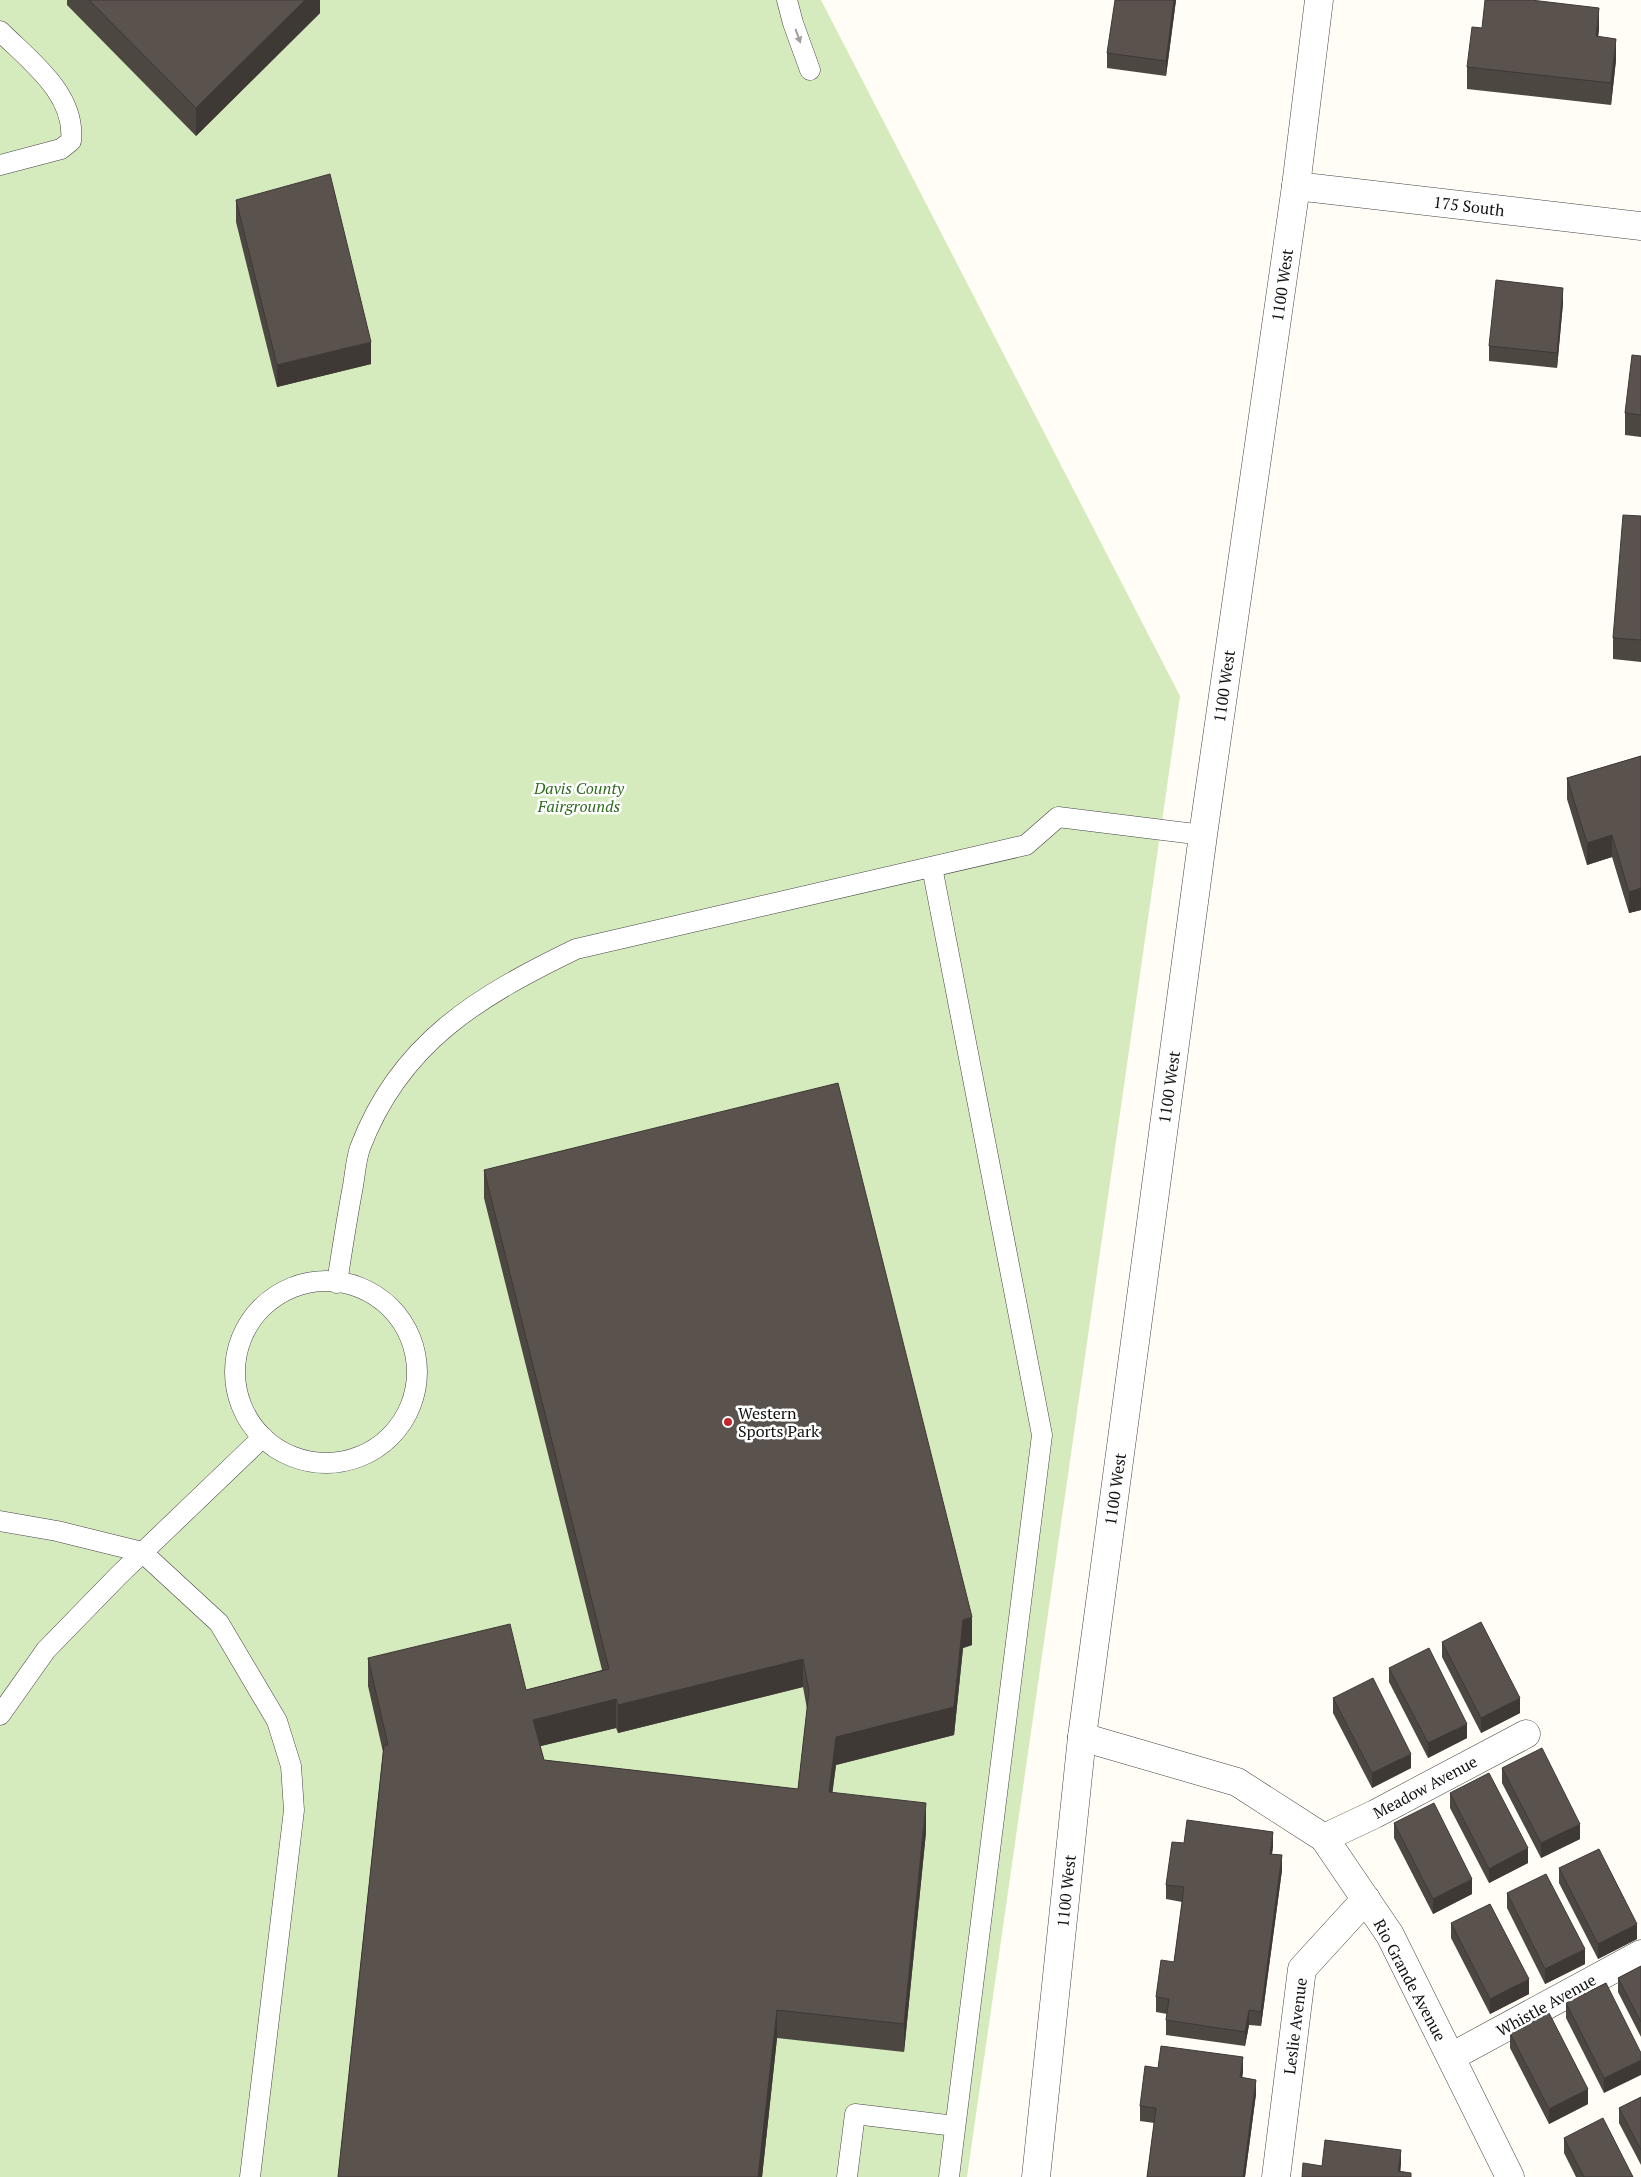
<svg xmlns="http://www.w3.org/2000/svg" width="1641" height="2177" viewBox="0 0 1641 2177" font-family="'PT Serif',serif">
	<style>
		.green { fill: #d5ebbd }
		.lines { fill: none; stroke-linecap: round; stroke-linejoin: round }
		.service-casing { stroke: #444; stroke-width: 21 }
		.minor-casing { stroke: #444; stroke-width: 29 }
		.tertiary-casing { stroke: #444; stroke-width: 29 }
		.service { stroke: #fff; stroke-width: 20 }
		.minor { stroke: #fff; stroke-width: 28 }
		.tertiary { stroke: #fff; stroke-width: 28 }
		.wall { fill: #4d4742; fill-rule: evenodd }
		.shaded-wall { fill: #3f3936 }
		.building { fill: #5a524d; stroke: #3f3936; fill-rule: evenodd }
		.oneway { fill: #a0a0a0 }
		.poi-dot { fill: #c4262e; stroke: #fff; stroke-width: 2 }
		.labels { text-anchor: middle; dominant-baseline: central; stroke-width: 5; stroke-linejoin: round; paint-order: stroke }
		.street-label { font-size: 16px; fill: #111; stroke: #fff }
		.park-label { font-size: 16px; font-style: italic; fill: #2f6b1f; stroke: #fff }
		.poi-label { font-size: 16px; fill: #111; stroke: #fff; text-anchor: start }
	</style>
	<rect width="100%" height="100%" fill="#fffdf5"/>
	<path class="green" d="M 0,0 L 821,0 L 1180,696 L 967,2177 L 0,2177 Z"/>
	<g class="lines">
		<g class="service-casing">
			<g id="service">
				<path d="M 787,0 L 793,23 L 810,70"/>
				<path d="M 0,31 C 30,61 76,94 71,141 L 61,149 L 0,165"/>
				<path d="M 932,867 L 1042,1435 L 949,2177"/>
				<circle cx="326" cy="1372" r="91"/>
				<path d="M 337,1283 C 342,1250 347,1218 353,1186 C 355,1174 356,1160 360,1148 C 400,1042 479,996 576,949 L 1026,845 L 1058,817 L 1203,835"/>
				<path d="M 0,1521 L 57,1531 L 142,1552 L 219,1623 L 277,1721 L 291,1766 L 294,1810 L 250,2177"/>
				<path d="M 0,1715 L 46,1650 L 119,1575 L 263,1437"/>
				<path d="M 847,2177 L 855,2114 L 955,2126"/>
			</g>
		</g>
		<g class="minor-casing">
			<g id="minor">
				<path d="M 1296,186 L 1641,226"/>
				<path d="M 1082,1737 L 1237,1782 L 1324,1838 L 1390,1935 L 1510,2177"/>
				<path d="M 1324,1838 L 1375,1814 L 1526,1734"/>
				<path d="M 1451,2057 L 1641,1954"/>
				<path d="M 1276,2177 L 1302,1969 L 1366,1899"/>
			</g>
		</g>
		<g class="tertiary-casing">
			<path id="tertiary" d="M 1036,2177 L 1082,1737 L 1203,835 L 1296,186 L 1319,0"/>
		</g>
		<use href="#service" class="service"/>
		<use href="#minor" class="minor"/>
		<use href="#tertiary" class="tertiary"/>
	</g>
	<g class="wall">
		<path d="M 67,0 L 320,0 L 320,13 L 196,136 L 67,5 Z"/>
		<path d="M 1176,0 L 1166,76 L 1107,68 L 1107,53 Z"/>
		<path d="M 1482,28 L 1599,29 L 1598,36 L 1616,60 L 1611,105 L 1467,89 L 1467,67 Z"/>
		<path d="M 236,200 L 371,364 L 277,387 L 236,222 Z"/>
		<path d="M 1563,303 L 1557,368 L 1489,361 L 1489,346 Z"/>
		<path d="M 1641,356 L 1641,437 L 1625,435 L 1625,413 Z"/>
		<path d="M 1641,516 L 1641,662 L 1613,659 L 1613,638 Z"/>
		<path d="M 1641,756 L 1641,910 L 1629,913 L 1612,857 L 1587,865 L 1567,799 L 1567,778 Z"/>
		<path d="M 484,1170 L 972,1645 L 963,1648 L 954,1735 L 836,1765 L 832,1793 L 926,1832 L 904,2052 L 777,2038 L 762,2177 L 338,2177 L 383,1752 L 368,1686 L 368,1658 L 526,1690 L 602,1670 L 484,1198 ZM 803,1687 L 807,1709 L 798,1789 L 544,1760 L 540,1746 L 616,1728 L 618,1733 Z"/>
		<path d="M 1442,1642 L 1520,1713 L 1481,1733 L 1442,1657 Z"/>
		<path d="M 1389,1668 L 1467,1738 L 1428,1758 L 1389,1682 Z"/>
		<path d="M 1333,1698 L 1411,1768 L 1372,1788 L 1333,1713 Z"/>
		<path d="M 1502,1768 L 1580,1839 L 1541,1858 L 1502,1783 Z"/>
		<path d="M 1450,1793 L 1528,1863 L 1489,1883 L 1450,1808 Z"/>
		<path d="M 1394,1823 L 1472,1894 L 1433,1914 L 1394,1838 Z"/>
		<path d="M 1184,1843 L 1273,1846 L 1272,1854 L 1282,1870 L 1261,2026 L 1249,2025 L 1245,2046 L 1166,2035 L 1166,2020 L 1167,2014 L 1156,2012 L 1156,1997 L 1174,1962 L 1182,1902 L 1166,1899 L 1166,1885 Z"/>
		<path d="M 1559,1868 L 1637,1939 L 1598,1959 L 1559,1883 Z"/>
		<path d="M 1507,1893 L 1585,1964 L 1545,1984 L 1507,1908 Z"/>
		<path d="M 1451,1923 L 1529,1994 L 1490,2014 L 1451,1938 Z"/>
		<path d="M 1641,1966 L 1641,2037 L 1618,1992 L 1618,1978 Z"/>
		<path d="M 1606,1983 L 1604,2093 L 1566,2018 L 1566,2003 Z"/>
		<path d="M 1510,2033 L 1588,2104 L 1549,2124 L 1510,2048 Z"/>
		<path d="M 1158,2068 L 1243,2072 L 1242,2077 L 1256,2094 L 1245,2177 L 1147,2177 L 1154,2123 L 1140,2121 L 1140,2106 Z"/>
		<path d="M 1641,2097 L 1641,2165 L 1619,2123 L 1619,2108 Z"/>
		<path d="M 1564,2138 L 1633,2177 L 1576,2177 L 1564,2153 Z"/>
	</g>
	<g class="shaded-wall">
		<path d="M 305,0 L 320,0 L 320,13 L 196,136 L 196,108 Z"/>
		<path d="M 1174,0 L 1176,0 L 1166,76 L 1166,61 Z"/>
		<path d="M 1599,8 L 1599,29 L 1596,58 L 1596,36 Z"/>
		<path d="M 1616,39 L 1616,60 L 1611,105 L 1611,83 Z"/>
		<path d="M 1563,288 L 1563,303 L 1557,368 L 1557,353 Z"/>
		<path d="M 371,342 L 371,364 L 277,387 L 277,365 Z"/>
		<path d="M 1612,835 L 1612,857 L 1587,865 L 1587,843 Z"/>
		<path d="M 1641,888 L 1641,910 L 1629,913 L 1629,892 Z"/>
		<path d="M 972,1617 L 972,1645 L 963,1648 L 954,1735 L 836,1765 L 829,1820 L 829,1792 L 836,1737 L 963,1620 Z"/>
		<path d="M 803,1659 L 803,1687 L 618,1733 L 618,1705 Z"/>
		<path d="M 1520,1698 L 1520,1713 L 1481,1733 L 1481,1718 Z"/>
		<path d="M 616,1699 L 616,1728 L 533,1748 L 533,1720 Z"/>
		<path d="M 1467,1724 L 1467,1738 L 1428,1758 L 1428,1743 Z"/>
		<path d="M 1411,1754 L 1411,1768 L 1372,1788 L 1372,1773 Z"/>
		<path d="M 926,1803 L 926,1832 L 904,2052 L 904,2024 Z"/>
		<path d="M 1580,1824 L 1580,1839 L 1541,1858 L 1541,1843 Z"/>
		<path d="M 1273,1832 L 1273,1846 L 1270,1869 L 1270,1854 Z"/>
		<path d="M 1528,1848 L 1528,1863 L 1489,1883 L 1489,1869 Z"/>
		<path d="M 1282,1855 L 1282,1870 L 1261,2026 L 1261,2012 Z"/>
		<path d="M 1472,1879 L 1472,1894 L 1433,1914 L 1433,1899 Z"/>
		<path d="M 1637,1924 L 1637,1939 L 1598,1959 L 1598,1944 Z"/>
		<path d="M 1585,1949 L 1585,1964 L 1545,1984 L 1545,1969 Z"/>
		<path d="M 1529,1979 L 1529,1994 L 1490,2014 L 1490,1999 Z"/>
		<path d="M 777,2010 L 777,2038 L 762,2177 L 758,2177 Z"/>
		<path d="M 1249,2010 L 1249,2025 L 1245,2046 L 1245,2032 Z"/>
		<path d="M 1243,2057 L 1243,2072 L 1240,2092 L 1240,2077 Z"/>
		<path d="M 1641,2060 L 1641,2075 L 1604,2093 L 1604,2078 Z"/>
		<path d="M 1256,2080 L 1256,2094 L 1245,2177 L 1243,2177 Z"/>
		<path d="M 1588,2089 L 1588,2104 L 1549,2124 L 1549,2109 Z"/>
		<path d="M 1401,2150 L 1401,2164 L 1400,2177 L 1398,2171 Z"/>
	</g>
	<g class="building">
		<path d="M 89,0 L 305,0 L 196,108 Z"/>
		<path d="M 1115,0 L 1174,0 L 1166,61 L 1107,53 Z"/>
		<path d="M 1485,0 L 1531,0 L 1599,8 L 1596,36 L 1616,39 L 1611,83 L 1467,67 L 1472,27 L 1482,28 Z"/>
		<path d="M 330,174 L 371,342 L 277,365 L 236,200 Z"/>
		<path d="M 1496,280 L 1563,288 L 1557,353 L 1489,346 Z"/>
		<path d="M 1632,355 L 1641,356 L 1641,415 L 1625,413 Z"/>
		<path d="M 1623,515 L 1641,516 L 1641,640 L 1613,638 Z"/>
		<path d="M 1641,756 L 1641,888 L 1629,892 L 1612,835 L 1587,843 L 1567,778 Z"/>
		<path d="M 838,1083 L 972,1617 L 963,1620 L 954,1707 L 836,1737 L 829,1792 L 926,1803 L 904,2024 L 777,2010 L 758,2177 L 338,2177 L 384,1745 L 388,1745 L 368,1658 L 510,1624 L 526,1690 L 609,1669 L 484,1170 ZM 803,1659 L 809,1691 L 798,1789 L 544,1760 L 533,1720 L 616,1699 L 618,1705 Z"/>
		<path d="M 1481,1622 L 1520,1698 L 1481,1718 L 1442,1642 Z"/>
		<path d="M 1429,1648 L 1467,1724 L 1428,1743 L 1389,1668 Z"/>
		<path d="M 1373,1678 L 1411,1754 L 1372,1773 L 1333,1698 Z"/>
		<path d="M 1542,1748 L 1580,1824 L 1541,1843 L 1502,1768 Z"/>
		<path d="M 1489,1773 L 1528,1848 L 1489,1869 L 1450,1793 Z"/>
		<path d="M 1434,1803 L 1472,1879 L 1433,1899 L 1394,1823 Z"/>
		<path d="M 1187,1820 L 1273,1832 L 1270,1854 L 1282,1855 L 1261,2012 L 1249,2010 L 1245,2032 L 1166,2020 L 1169,1999 L 1156,1997 L 1161,1960 L 1174,1962 L 1184,1887 L 1166,1885 L 1172,1842 L 1184,1843 Z"/>
		<path d="M 1599,1849 L 1637,1924 L 1598,1944 L 1559,1868 Z"/>
		<path d="M 1546,1874 L 1585,1949 L 1545,1969 L 1507,1893 Z"/>
		<path d="M 1490,1904 L 1529,1979 L 1490,1999 L 1451,1923 Z"/>
		<path d="M 1641,1966 L 1641,2022 L 1618,1978 Z"/>
		<path d="M 1606,1983 L 1641,2053 L 1641,2060 L 1604,2078 L 1566,2003 Z"/>
		<path d="M 1549,2013 L 1588,2089 L 1549,2109 L 1510,2033 Z"/>
		<path d="M 1161,2046 L 1243,2057 L 1240,2077 L 1256,2080 L 1243,2177 L 1147,2177 L 1156,2108 L 1140,2106 L 1145,2066 L 1158,2068 Z"/>
		<path d="M 1641,2097 L 1641,2150 L 1619,2108 Z"/>
		<path d="M 1603,2118 L 1633,2177 L 1584,2177 L 1564,2138 Z"/>
		<path d="M 1325,2140 L 1401,2150 L 1398,2171 L 1411,2173 L 1411,2177 L 1302,2177 L 1303,2163 L 1322,2166 Z"/>
	</g>
	<defs><path id="oneway-solid" d="M-6-.8H1V-3.2L6.5 0L1 3.2V.8H-6Z" transform="scale(1.25)"/></defs>
	<use class="oneway" href="#oneway-solid" transform="translate(798 36) rotate(70)"/>
	<circle class="poi-dot" cx="728" cy="1422" r="5"/>
	<g class="labels">
		<g class="street-label">
			<text transform="translate(1469 206) rotate(7)">175 South</text>
			<text transform="translate(1282 285) rotate(-82)">1100 West</text>
			<text transform="translate(1224 686) rotate(-82)">1100 West</text>
			<text transform="translate(1169 1087) rotate(-82)">1100 West</text>
			<text transform="translate(1115 1489) rotate(-82)">1100 West</text>
			<text transform="translate(1425 1787) rotate(-28)">Meadow Avenue</text>
			<text transform="translate(1066 1891) rotate(-84)">1100 West</text>
			<text transform="translate(1410 1980) rotate(62)">Rio Grande Avenue</text>
			<text transform="translate(1546 2005) rotate(-29)">Whistle Avenue</text>
			<text transform="translate(1295 2026) rotate(-83)">Leslie Avenue</text>
		</g>
		<g class="park-label">
			<text x="579" y="788">Davis County<tspan x="579" dy="18">Fairgrounds</tspan></text>
		</g>
		<g class="poi-label">
			<text x="738" y="1413">Western<tspan x="738" dy="18">Sports Park</tspan></text>
		</g>
	</g>
</svg>
